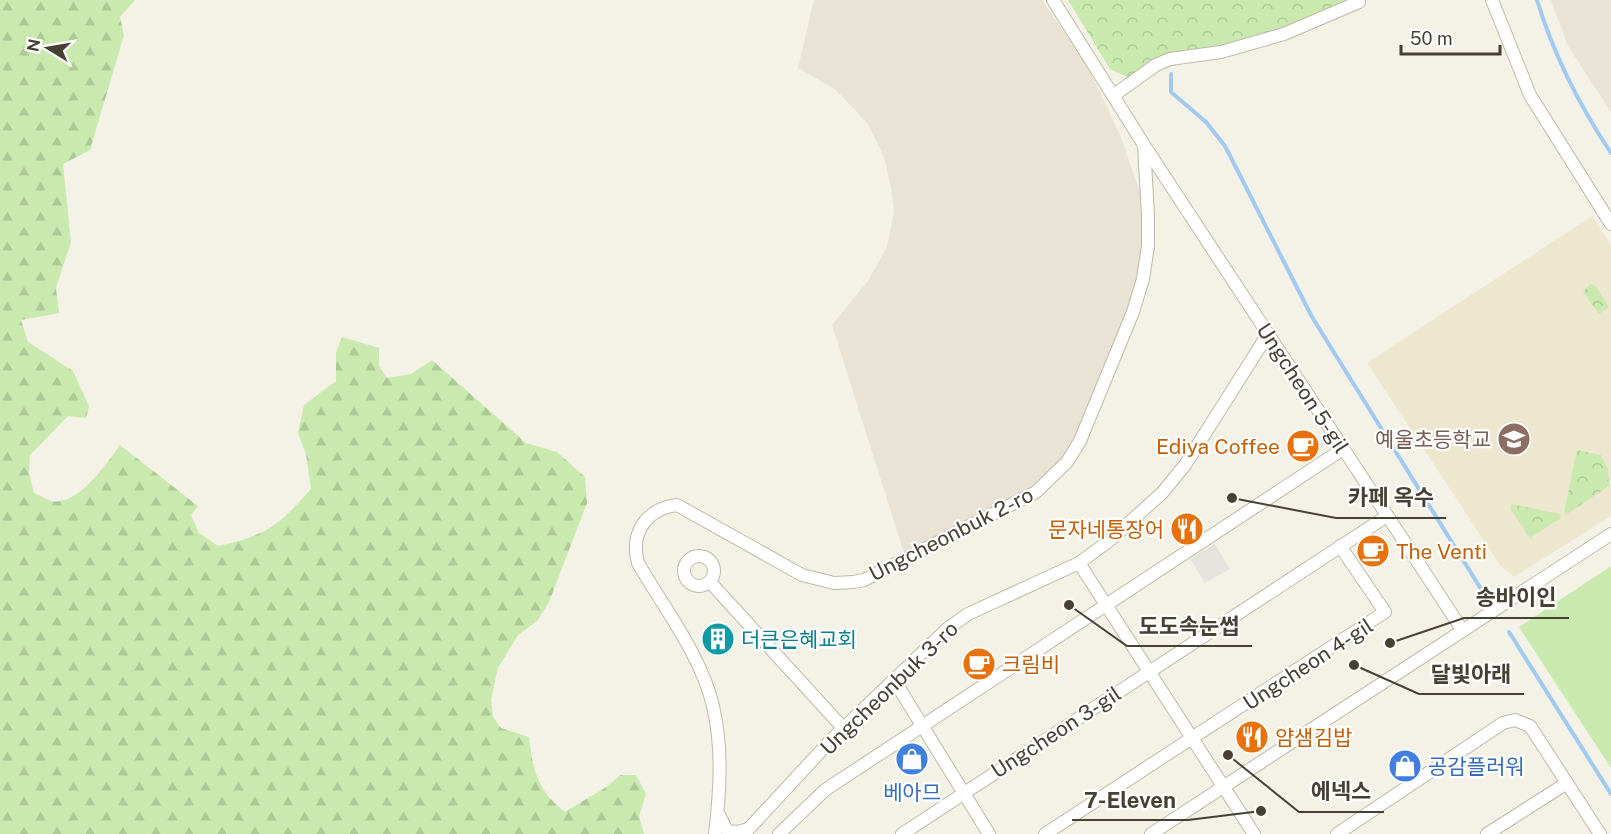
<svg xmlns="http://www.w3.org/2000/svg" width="1611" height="834" viewBox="0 0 1611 834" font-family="'Public Sans','Noto Sans KR',sans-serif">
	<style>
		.residential { fill: #e8e3d4 }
		.education { fill: #ede7d0 }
		.grass { fill: #c9e9ae }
		.forest { fill: url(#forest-firs) }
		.park { fill: url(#park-crowns) }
		.parking { fill: #e4e3de }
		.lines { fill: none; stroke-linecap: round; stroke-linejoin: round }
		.stream { stroke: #a1caf2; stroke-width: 4 }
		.street-casing { stroke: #bfb9a9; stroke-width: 14 }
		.street { stroke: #fff; stroke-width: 12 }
		.labels { text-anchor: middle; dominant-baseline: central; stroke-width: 4.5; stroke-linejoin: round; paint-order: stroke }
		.street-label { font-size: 21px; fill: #474135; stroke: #fff }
		.education-label { font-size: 21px; fill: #785e54; stroke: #fff; text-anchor: end }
		.food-label { font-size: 21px; fill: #c56008; stroke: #fff; text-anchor: start }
		.culture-label { font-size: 21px; fill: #0d838f; stroke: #fff; text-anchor: start }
		.shop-label { font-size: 21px; fill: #366cbe; stroke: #fff; text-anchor: start }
		.leader { fill: none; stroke: #474135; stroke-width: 2 }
		.callout-dot { fill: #474135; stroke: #fff; stroke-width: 2 }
		.callout-label { font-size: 22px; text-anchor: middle; font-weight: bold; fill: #474135; stroke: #fff; stroke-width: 4.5; stroke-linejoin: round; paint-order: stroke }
	</style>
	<defs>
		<pattern id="forest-firs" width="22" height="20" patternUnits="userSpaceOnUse" patternTransform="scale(1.5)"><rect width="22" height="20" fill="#c9e9ae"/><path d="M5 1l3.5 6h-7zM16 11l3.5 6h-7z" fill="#aec996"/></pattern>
		<pattern id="park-crowns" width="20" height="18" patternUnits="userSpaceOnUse" patternTransform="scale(1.5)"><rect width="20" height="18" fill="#c9e9ae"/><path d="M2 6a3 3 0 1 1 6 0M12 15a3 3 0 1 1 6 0" fill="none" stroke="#aec996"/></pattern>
	</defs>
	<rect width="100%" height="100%" fill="#f4f1e6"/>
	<g class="residential">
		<path d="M 814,0 L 1042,0 L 1088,67 L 1120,135 L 1140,192 L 1142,248 L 1133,295 L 1081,427 L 1064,457 L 1034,486 L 904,553 L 832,325 L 868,281 L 887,247 L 894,212 L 891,187 L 884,157 L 868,124 L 836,90 L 798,68 Z"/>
		<path d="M 1551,0 L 1611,0 L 1611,112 L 1568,46 Z"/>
	</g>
	<path class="education" d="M 1592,216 L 1611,245 L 1611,516 L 1514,577 L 1500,565 L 1367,363 Z"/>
	<path class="grass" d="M 1611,566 L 1611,768 L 1519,627 Z"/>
	<path class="forest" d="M 0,0 L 135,0 L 120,17 L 124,35 L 90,150 L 63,164 L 71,242 L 56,288 L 59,313 L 21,320 L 28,342 L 73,371 L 89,406 L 86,418 L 68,416 L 30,455 L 29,473 L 34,493 C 39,495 46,499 51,501 C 78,507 107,463 120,445 L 198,506 L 191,515 L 199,533 L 218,546 C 268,535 278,526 311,489 L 306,454 L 298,433 L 304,405 L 336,381 L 336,352 L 342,337 L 379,348 L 379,366 L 387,378 L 411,374 L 432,360 L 526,443 L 557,452 L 585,477 L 587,503 L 549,602 L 537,621 L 518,635 L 498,668 L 491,699 L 493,717 L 501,728 L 529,737 C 533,771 537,790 565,812 C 584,799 603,792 620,775 L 636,775 L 646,794 L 639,816 L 644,834 L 0,834 Z"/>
	<g class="park">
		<path d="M 1068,0 L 1349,0 C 1285,30 1234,45 1163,56 L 1152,60 L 1129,78 L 1110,69 Z"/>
		<path d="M 1590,284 L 1596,286 L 1609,307 L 1599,314 L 1583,292 Z"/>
		<path d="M 1577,450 L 1601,455 L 1608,469 L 1609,486 L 1567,514 L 1564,512 Z"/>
		<path d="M 1512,504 L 1560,514 L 1561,518 L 1530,538 L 1510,508 Z"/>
	</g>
	<path class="parking" d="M 1215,544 L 1230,569 L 1205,583 L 1190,559 Z"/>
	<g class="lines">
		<g class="stream">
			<path d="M 1537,0 C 1554,56 1579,105 1611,153"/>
			<path d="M 1171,74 L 1171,92 L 1206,122 L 1225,146 L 1312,317 L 1486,597"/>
			<path d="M 1509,632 L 1611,794"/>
		</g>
		<g class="street-casing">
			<g id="street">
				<path d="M 1492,0 L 1530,95 L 1611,224"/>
				<path d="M 1114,95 L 1156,65 L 1170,59 L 1221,52 L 1284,34 L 1359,2"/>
				<path d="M 1146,148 L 1463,631"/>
				<circle cx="699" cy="571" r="15"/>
				<path d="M 1079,563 L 1254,834"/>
				<path d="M 710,582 L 844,729"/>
				<path d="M 894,680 L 989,834"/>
				<path d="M 719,815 L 727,831 L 738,832 L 748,829"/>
				<path d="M 715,834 C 720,791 723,749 713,706 C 701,655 664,608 638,563 C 630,533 646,509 677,505 L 802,575 L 834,583 L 854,582 L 864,580 L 1036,492 L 1067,462 L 1080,441 L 1133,312 L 1143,279 L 1148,246 L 1148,215 L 1144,145 L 1053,0"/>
				<path d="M 744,834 L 831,740 L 947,629 L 968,614 L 1079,563 L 1110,540 L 1162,493 L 1185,465 L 1268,334"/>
				<path d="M 779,834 L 825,790 L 1343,449"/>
				<path d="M 902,834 L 1387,516"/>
				<path d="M 1045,834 L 1385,612 L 1340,546"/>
				<path d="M 1151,834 L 1611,534"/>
				<path d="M 1337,834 L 1503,723 L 1515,720 L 1530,726 L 1600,834"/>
				<path d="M 1487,834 L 1567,783"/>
			</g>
		</g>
		<use href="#street" class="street"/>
	</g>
	<defs>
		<g id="school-disc" transform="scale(1.725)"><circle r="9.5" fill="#8d6e63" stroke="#fff"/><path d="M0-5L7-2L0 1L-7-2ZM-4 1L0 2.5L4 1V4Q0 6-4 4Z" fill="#fff"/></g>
		<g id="cafe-disc" transform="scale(1.725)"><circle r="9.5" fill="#e8710a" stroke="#fff"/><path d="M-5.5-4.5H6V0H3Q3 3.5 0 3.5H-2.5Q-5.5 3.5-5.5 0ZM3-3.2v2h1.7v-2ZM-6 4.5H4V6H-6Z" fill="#fff"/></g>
		<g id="restaurant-disc" transform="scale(1.725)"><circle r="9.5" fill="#e8710a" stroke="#fff"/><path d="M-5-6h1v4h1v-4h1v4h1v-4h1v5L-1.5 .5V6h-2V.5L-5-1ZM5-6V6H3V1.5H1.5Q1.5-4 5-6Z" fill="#fff"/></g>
		<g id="building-disc" transform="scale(1.725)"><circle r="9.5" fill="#0f9aa8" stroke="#fff"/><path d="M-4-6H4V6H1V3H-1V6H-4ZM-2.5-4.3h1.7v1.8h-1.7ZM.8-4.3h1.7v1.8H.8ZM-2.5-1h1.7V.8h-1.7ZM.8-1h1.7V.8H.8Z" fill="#fff"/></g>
		<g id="shop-disc" transform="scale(1.725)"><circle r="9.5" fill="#3f7fe0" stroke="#fff"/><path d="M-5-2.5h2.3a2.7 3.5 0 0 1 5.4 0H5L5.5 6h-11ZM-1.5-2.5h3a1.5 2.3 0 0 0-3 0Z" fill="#fff"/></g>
	</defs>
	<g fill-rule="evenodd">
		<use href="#school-disc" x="1514" y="439"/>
		<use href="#cafe-disc" x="1303" y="446"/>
		<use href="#restaurant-disc" x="1187" y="529"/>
		<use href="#cafe-disc" x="1373" y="551"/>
		<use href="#building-disc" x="718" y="639"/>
		<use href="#cafe-disc" x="979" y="664"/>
		<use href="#restaurant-disc" x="1252" y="737"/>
		<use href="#shop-disc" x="912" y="759"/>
		<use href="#shop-disc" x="1405" y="766"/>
	</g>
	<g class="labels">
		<g class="street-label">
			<text transform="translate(1303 388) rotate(57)">Ungcheon 5-gil</text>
			<text transform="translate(951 534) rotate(-27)">Ungcheonbuk 2-ro</text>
			<text transform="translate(1308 664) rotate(-33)">Ungcheon 4-gil</text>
			<text transform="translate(889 688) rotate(-44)">Ungcheonbuk 3-ro</text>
			<text transform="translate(1056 732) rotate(-33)">Ungcheon 3-gil</text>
		</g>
		<g class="education-label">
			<text x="1491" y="439">예울초등학교</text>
		</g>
		<g class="food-label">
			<text x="1280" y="446" text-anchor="end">Ediya Coffee</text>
			<text x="1164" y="529" text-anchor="end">문자네통장어</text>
			<text x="1396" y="551">The Venti</text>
			<text x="1002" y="664">크림비</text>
			<text x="1275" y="737">얌샘김밥</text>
		</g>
		<g class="culture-label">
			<text x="741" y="639">더큰은혜교회</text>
		</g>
		<g class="shop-label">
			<text x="1428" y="766">공감플러워</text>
			<text x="912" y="792" text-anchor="middle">베아므</text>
		</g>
	</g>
	<path class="leader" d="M1232 498L1336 518H1446M1390 643L1464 618H1569M1069 605L1127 646H1252M1354 665L1419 694H1524M1228 755L1299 812H1384M1261 811L1188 820H1072"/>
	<g class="callout-dot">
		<circle cx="1232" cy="498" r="6"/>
		<circle cx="1390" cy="643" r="6"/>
		<circle cx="1069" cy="605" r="6"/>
		<circle cx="1354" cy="665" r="6"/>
		<circle cx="1228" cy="755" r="6"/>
		<circle cx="1261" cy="811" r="6"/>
	</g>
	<g class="callout-label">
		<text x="1391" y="505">카페 옥수</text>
		<text x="1516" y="605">송바이인</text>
		<text x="1189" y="634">도도속눈썹</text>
		<text x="1471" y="682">달빛아래</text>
		<text x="1341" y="799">에넥스</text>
		<text x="1130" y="808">7-Eleven</text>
	</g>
	<g transform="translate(48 48) rotate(281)" stroke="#ffffff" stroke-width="4.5" paint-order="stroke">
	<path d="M0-4.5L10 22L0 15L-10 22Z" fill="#474135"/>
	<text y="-9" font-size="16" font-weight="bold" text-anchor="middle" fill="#474135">N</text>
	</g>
	<path d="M1401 45v9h99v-9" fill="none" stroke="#474135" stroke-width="3"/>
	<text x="1410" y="45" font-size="18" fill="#474135" stroke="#ffffff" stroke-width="4.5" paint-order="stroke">50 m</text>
</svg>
